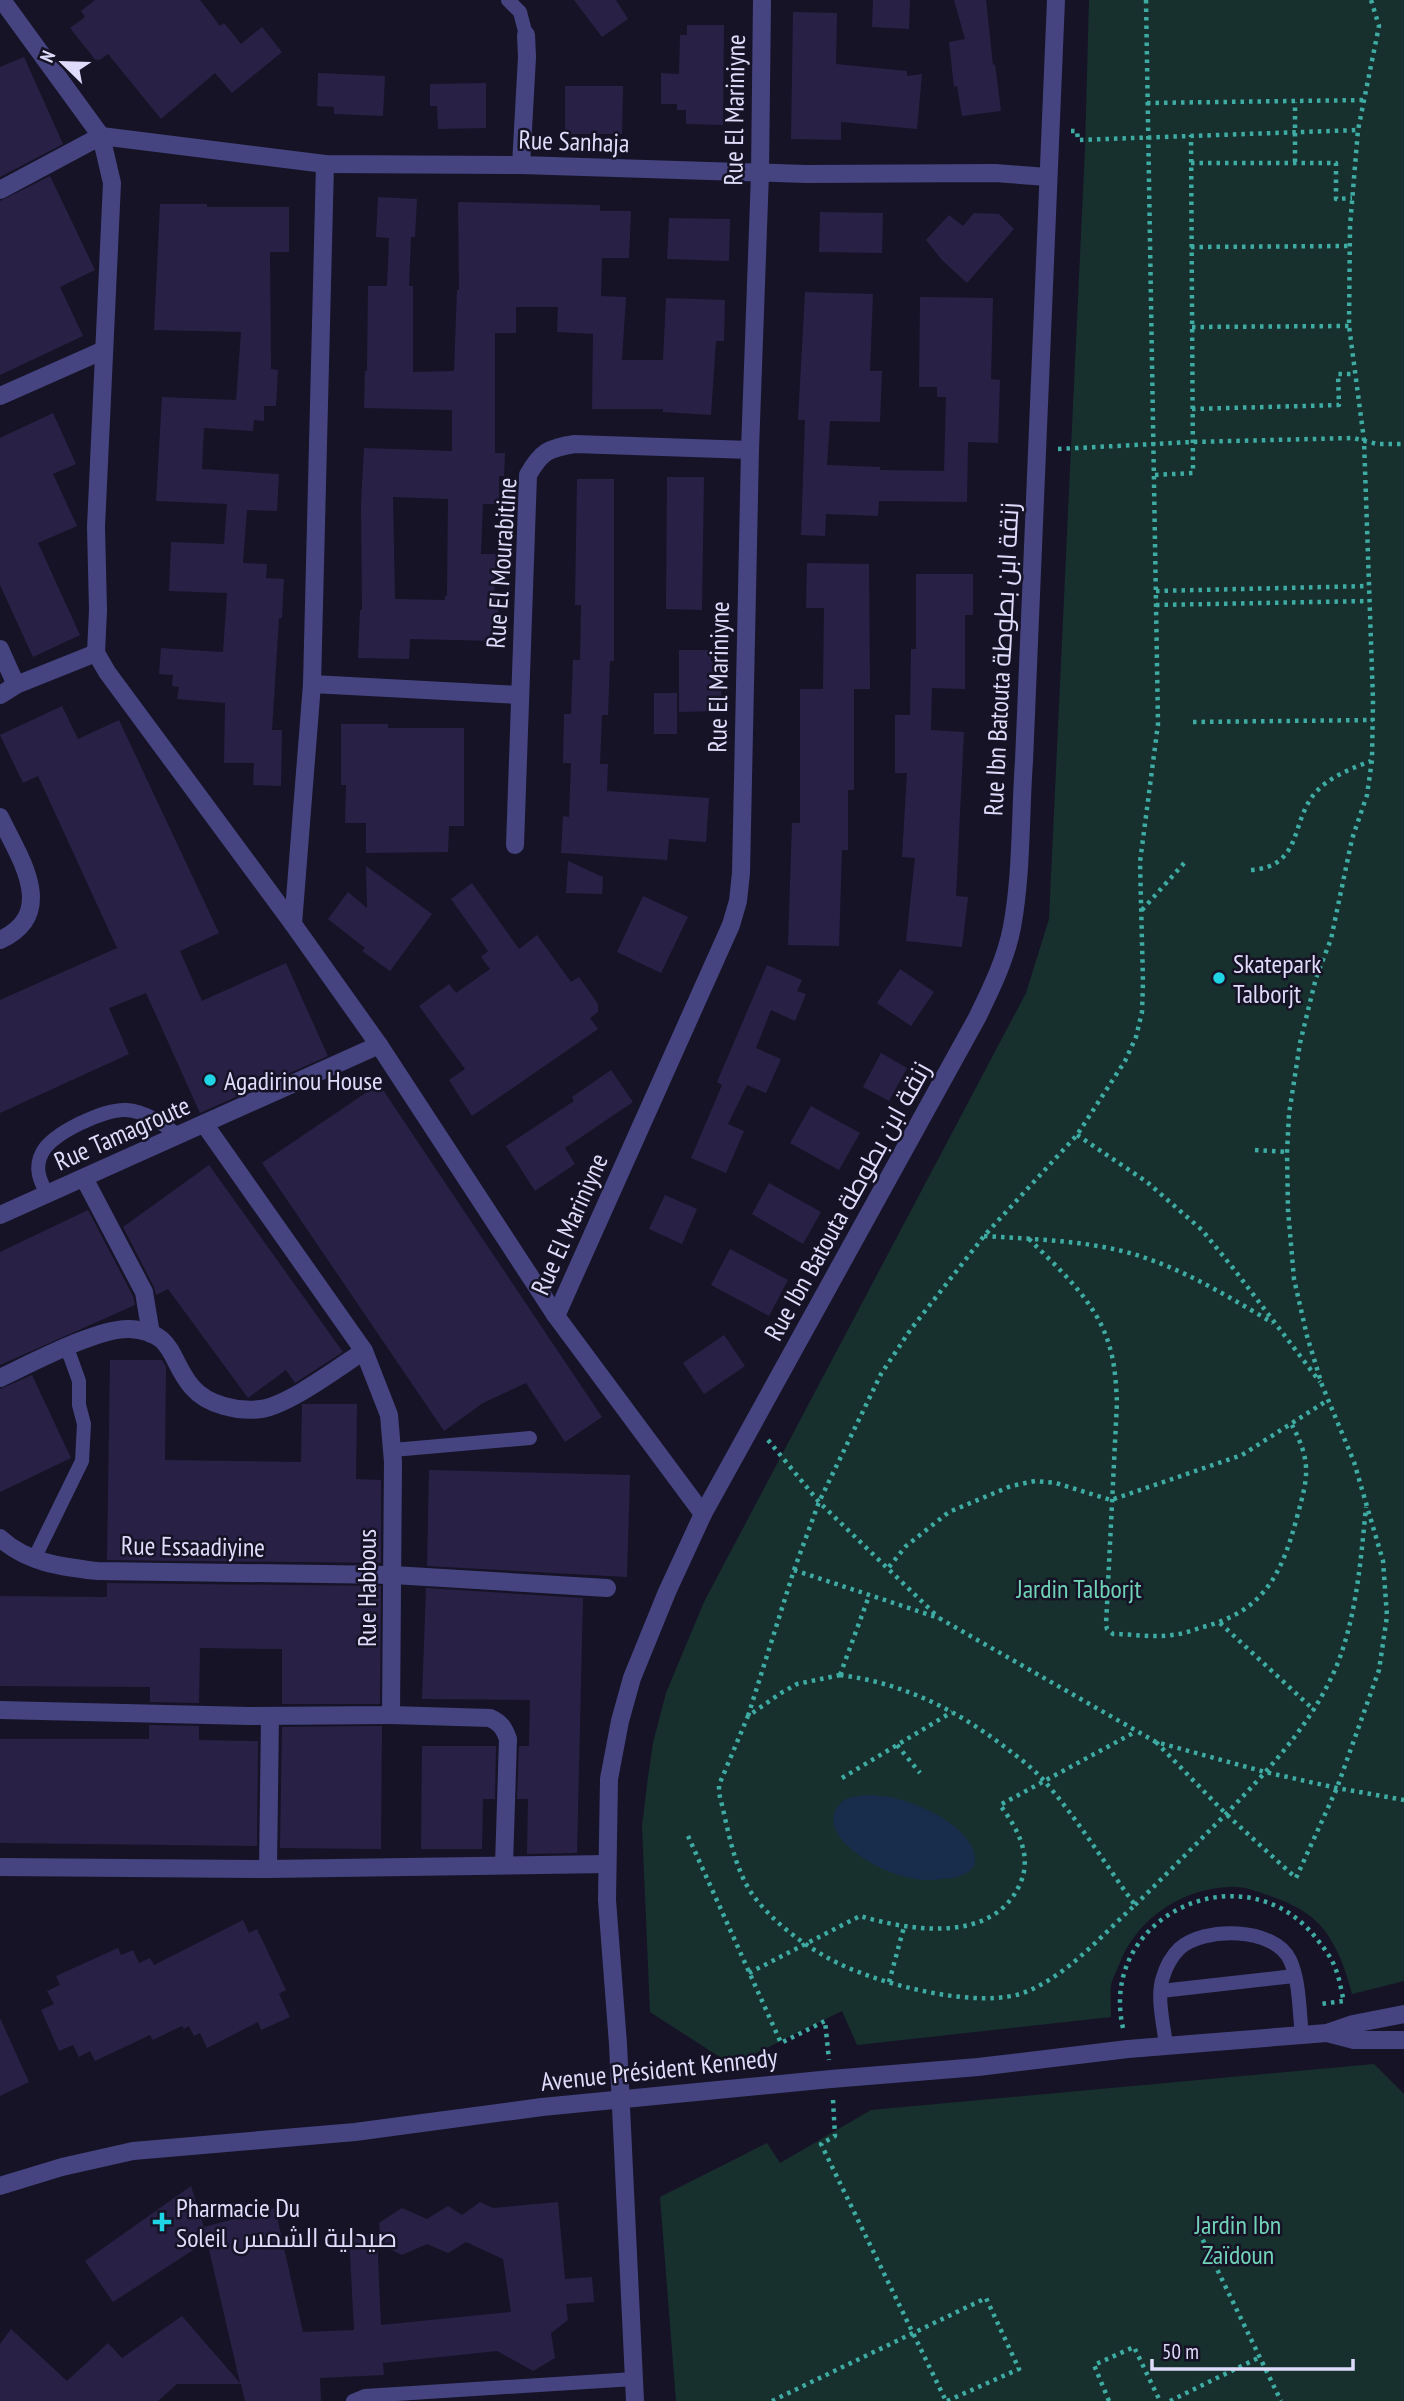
<svg xmlns="http://www.w3.org/2000/svg" width="1404" height="2401" viewBox="0 0 1404 2401" font-family="'PT Sans Narrow',Cairo,sans-serif">
	<style>
		.green { fill: #17302e }
		.water { fill: #172d4b }
		.building { fill: #282145; fill-rule: evenodd }
		.lines { fill: none; stroke-linecap: round; stroke-linejoin: round }
		.path { stroke: #3faca4; stroke-width: 4.5; stroke-dasharray: 3.5 5; stroke-linecap: butt }
		.service { stroke: #454480; stroke-width: 14 }
		.minor { stroke: #454480; stroke-width: 18 }
		.tertiary { stroke: #454480; stroke-width: 18 }
		.poi-dot { fill: #1fd4e4; stroke: #161326; stroke-width: 2.5 }
		.labels { text-anchor: middle; dominant-baseline: central; stroke-width: 5; stroke-linejoin: round; paint-order: stroke }
		.street-label { font-size: 26px; fill: #dfdcfb; stroke: #161326 }
		.poi-label { font-size: 26px; fill: #dfdcfb; stroke: #161326; text-anchor: start }
		.park-label { font-size: 26px; fill: #70d3b8; stroke: #161326 }
	</style>
	<rect width="100%" height="100%" fill="#161326"/>
	<g class="green">
		<path d="M 1089,0 L 1404,0 L 1404,1981 L 1352,1994 C 1346,1971 1339,1950 1325,1931 C 1311,1912 1288,1902 1267,1895 C 1255,1891 1243,1886 1230,1887 C 1184,1888 1139,1917 1121,1960 C 1118,1968 1113,1977 1111,1985 C 1110,1995 1111,2007 1111,2017 L 857,2045 L 842,2011 L 732,2065 L 650,2012 L 642,1826 L 648,1777 L 653,1743 L 666,1693 L 704,1602 L 1026,993 L 1049,919 L 1085,149 Z"/>
		<path d="M 1374,2064 L 1404,2094 L 1404,2401 L 676,2401 L 660,2197 L 767,2143 L 780,2163 L 871,2110 Z"/>
	</g>
	<path class="water" d="M 871,1795 C 880,1796 890,1796 898,1799 C 926,1806 980,1832 975,1865 C 967,1876 956,1878 942,1879 C 928,1881 913,1880 899,1875 C 877,1869 824,1840 835,1812 C 841,1796 856,1796 871,1795 Z"/>
	<g class="building">
		<path d="M 95,0 L 200,0 L 220,26 L 224,23 L 241,44 L 262,27 L 282,52 L 232,93 L 215,73 L 161,119 L 108,54 L 97,62 L 70,28 L 85,17 L 81,11 Z"/>
		<path d="M 574,0 L 616,0 L 628,19 L 602,37 Z"/>
		<path d="M 873,0 L 910,0 L 909,29 L 872,27 Z"/>
		<path d="M 954,0 L 986,0 L 993,65 L 995,64 L 1001,111 L 962,116 L 957,86 L 954,87 L 949,42 L 965,39 Z"/>
		<path d="M 793,12 L 837,13 L 836,64 L 907,71 L 907,76 L 922,74 L 917,129 L 841,122 L 841,140 L 791,139 Z"/>
		<path d="M 687,25 L 724,25 L 723,125 L 686,124 L 686,110 L 677,110 L 677,104 L 661,104 L 661,73 L 679,74 L 680,35 L 687,35 Z"/>
		<path d="M 24,57 L 63,144 L 0,177 L 0,67 Z"/>
		<path d="M 318,73 L 385,76 L 383,116 L 334,114 L 334,107 L 317,106 Z"/>
		<path d="M 486,83 L 486,128 L 438,129 L 437,106 L 430,106 L 430,84 Z"/>
		<path d="M 565,86 L 623,86 L 622,134 L 565,134 Z"/>
		<path d="M 50,176 L 95,270 L 60,287 L 83,336 L 0,375 L 0,201 Z"/>
		<path d="M 378,197 L 417,199 L 415,237 L 411,237 L 409,286 L 413,286 L 413,372 L 454,371 L 457,290 L 459,290 L 458,202 L 600,205 L 600,211 L 631,211 L 629,258 L 602,258 L 601,296 L 626,297 L 622,360 L 663,360 L 666,298 L 725,300 L 724,341 L 716,341 L 711,415 L 663,412 L 663,409 L 592,409 L 593,334 L 557,332 L 558,307 L 516,307 L 516,333 L 495,333 L 495,453 L 505,453 L 504,476 L 499,476 L 499,504 L 483,504 L 481,554 L 496,554 L 494,597 L 499,597 L 497,641 L 410,639 L 409,659 L 358,658 L 360,610 L 362,610 L 361,503 L 364,448 L 452,451 L 452,410 L 364,408 L 365,371 L 367,371 L 368,286 L 387,286 L 389,238 L 376,237 ZM 393,497 L 448,499 L 447,596 L 445,596 L 445,600 L 395,599 Z"/>
		<path d="M 160,204 L 207,204 L 207,207 L 289,207 L 289,252 L 270,252 L 271,369 L 278,370 L 276,406 L 264,406 L 264,421 L 254,420 L 253,431 L 204,428 L 202,469 L 279,474 L 277,511 L 247,510 L 243,563 L 267,564 L 266,578 L 284,579 L 282,618 L 279,618 L 272,730 L 282,730 L 281,786 L 253,785 L 254,763 L 224,763 L 225,703 L 177,699 L 179,687 L 172,686 L 173,675 L 159,674 L 161,648 L 223,652 L 227,593 L 169,591 L 171,542 L 224,544 L 227,504 L 156,501 L 162,397 L 236,400 L 241,332 L 154,330 Z"/>
		<path d="M 820,212 L 883,213 L 882,253 L 819,252 Z"/>
		<path d="M 974,213 L 999,214 L 1014,229 L 967,283 L 942,260 L 926,240 L 949,215 L 963,226 Z"/>
		<path d="M 669,218 L 730,219 L 729,261 L 667,259 Z"/>
		<path d="M 805,292 L 873,294 L 870,371 L 882,371 L 880,422 L 830,421 L 827,465 L 880,467 L 880,470 L 944,471 L 946,397 L 937,397 L 937,387 L 919,387 L 920,297 L 993,298 L 991,379 L 1000,380 L 998,443 L 968,442 L 967,502 L 879,501 L 878,516 L 826,514 L 825,536 L 801,535 L 805,420 L 798,420 Z"/>
		<path d="M 53,413 L 76,464 L 53,474 L 77,526 L 38,543 L 80,635 L 33,657 L 0,585 L 0,438 Z"/>
		<path d="M 667,477 L 704,477 L 702,610 L 666,609 Z"/>
		<path d="M 577,479 L 614,479 L 614,661 L 610,661 L 608,715 L 602,715 L 600,764 L 608,764 L 607,791 L 709,798 L 706,842 L 669,839 L 667,860 L 561,853 L 563,816 L 569,817 L 571,763 L 563,763 L 564,714 L 571,714 L 573,660 L 580,660 L 581,605 L 575,605 Z"/>
		<path d="M 807,563 L 869,564 L 870,689 L 854,689 L 854,790 L 848,790 L 848,850 L 842,850 L 839,946 L 788,945 L 792,823 L 800,823 L 800,689 L 823,689 L 824,608 L 806,608 Z"/>
		<path d="M 916,574 L 973,574 L 973,615 L 965,615 L 965,689 L 932,688 L 931,730 L 964,732 L 956,896 L 968,897 L 962,947 L 906,941 L 915,858 L 902,857 L 907,773 L 895,773 L 895,715 L 910,715 L 911,649 L 916,649 Z"/>
		<path d="M 679,650 L 711,650 L 711,661 L 721,661 L 721,711 L 679,712 Z"/>
		<rect x="654" y="693" width="23" height="41"/>
		<path d="M 62,706 L 78,739 L 119,720 L 219,933 L 180,951 L 202,1001 L 286,963 L 328,1056 L 200,1113 L 146,993 L 109,1008 L 129,1054 L 0,1113 L 0,1000 L 117,948 L 38,776 L 23,783 L 0,735 Z"/>
		<path d="M 341,724 L 388,724 L 388,728 L 464,728 L 464,826 L 449,826 L 448,852 L 366,853 L 366,823 L 345,823 L 346,785 L 341,785 Z"/>
		<path d="M 568,861 L 603,877 L 602,894 L 566,893 Z"/>
		<path d="M 366,866 L 432,914 L 390,971 L 362,951 L 365,948 L 328,919 L 348,892 L 367,908 Z"/>
		<path d="M 472,883 L 519,949 L 537,935 L 571,982 L 579,977 L 598,1004 L 598,1012 L 590,1018 L 598,1029 L 472,1116 L 449,1080 L 465,1069 L 419,1006 L 449,984 L 456,993 L 490,969 L 481,957 L 488,951 L 451,899 Z"/>
		<path d="M 643,896 L 688,917 L 661,973 L 617,952 Z"/>
		<path d="M 767,965 L 802,980 L 797,991 L 806,994 L 795,1021 L 771,1010 L 756,1048 L 781,1059 L 766,1093 L 747,1085 L 728,1124 L 744,1131 L 726,1173 L 691,1158 L 722,1085 L 717,1082 Z"/>
		<path d="M 900,969 L 934,992 L 911,1026 L 877,1003 Z"/>
		<path d="M 881,1053 L 907,1068 L 889,1101 L 863,1087 Z"/>
		<path d="M 611,1070 L 633,1102 L 565,1148 L 575,1164 L 535,1191 L 506,1146 L 574,1101 L 572,1097 Z"/>
		<path d="M 379,1084 L 602,1417 L 565,1442 L 526,1383 L 483,1403 L 444,1431 L 262,1163 Z"/>
		<path d="M 811,1106 L 860,1133 L 839,1170 L 790,1143 Z"/>
		<path d="M 209,1165 L 343,1352 L 295,1383 L 286,1370 L 248,1398 L 168,1289 L 156,1295 L 154,1287 L 123,1227 Z"/>
		<path d="M 769,1183 L 821,1212 L 803,1244 L 752,1214 Z"/>
		<path d="M 665,1195 L 697,1209 L 682,1244 L 649,1229 Z"/>
		<path d="M 88,1210 L 133,1296 L 135,1305 L 0,1365 L 0,1252 Z"/>
		<path d="M 730,1249 L 788,1280 L 769,1316 L 711,1285 Z"/>
		<path d="M 724,1335 L 745,1366 L 704,1394 L 683,1363 Z"/>
		<path d="M 110,1360 L 162,1360 L 164,1363 L 166,1367 L 165,1460 L 301,1462 L 302,1404 L 357,1404 L 356,1479 L 381,1480 L 381,1563 L 107,1560 Z"/>
		<path d="M 32,1375 L 71,1458 L 0,1492 L 0,1389 Z"/>
		<path d="M 429,1470 L 630,1475 L 627,1577 L 427,1566 Z"/>
		<path d="M 107,1583 L 381,1586 L 380,1704 L 282,1704 L 282,1649 L 200,1648 L 199,1703 L 150,1702 L 150,1687 L 0,1686 L 0,1596 L 107,1597 Z"/>
		<path d="M 426,1588 L 583,1598 L 577,1853 L 527,1854 L 528,1799 L 517,1799 L 519,1746 L 529,1746 L 530,1700 L 422,1699 Z"/>
		<path d="M 149,1725 L 199,1726 L 199,1740 L 258,1741 L 257,1846 L 0,1843 L 0,1739 L 149,1739 Z"/>
		<path d="M 382,1726 L 381,1849 L 280,1848 L 282,1727 Z"/>
		<path d="M 422,1746 L 496,1746 L 495,1799 L 483,1799 L 482,1849 L 421,1849 Z"/>
		<path d="M 243,1920 L 249,1933 L 257,1929 L 286,1990 L 279,1994 L 290,2017 L 261,2030 L 258,2022 L 207,2048 L 200,2033 L 194,2036 L 189,2026 L 184,2029 L 182,2026 L 153,2040 L 150,2035 L 95,2061 L 90,2051 L 79,2057 L 73,2045 L 59,2051 L 41,2010 L 54,2004 L 47,1991 L 60,1985 L 56,1976 L 118,1948 L 121,1955 L 133,1950 L 139,1963 L 150,1958 L 154,1965 Z"/>
		<path d="M 0,2018 L 29,2082 L 0,2096 Z"/>
		<path d="M 191,2186 L 204,2227 L 275,2208 L 303,2332 L 354,2330 L 349,2236 L 377,2235 L 381,2325 L 511,2312 L 503,2259 L 466,2242 L 448,2253 L 427,2244 L 402,2255 L 381,2245 L 379,2223 L 402,2208 L 427,2219 L 448,2206 L 462,2215 L 480,2202 L 493,2208 L 558,2202 L 565,2279 L 592,2277 L 594,2302 L 566,2304 L 568,2320 L 551,2333 L 555,2358 L 533,2371 L 497,2351 L 383,2363 L 384,2375 L 320,2378 L 321,2401 L 245,2401 L 241,2384 L 177,2384 L 158,2401 L 0,2401 L 0,2344 L 11,2329 L 67,2381 L 108,2343 L 122,2358 L 182,2316 L 240,2383 L 207,2241 L 113,2302 L 85,2261 Z"/>
	</g>
	<g class="lines">
		<g class="path">
			<path d="M 1147,103 L 1365,100"/>
			<path d="M 1071,131 L 1077,131 L 1078,140 L 1358,130"/>
			<path d="M 1295,162 L 1295,102"/>
			<path d="M 1191,163 L 1336,163 L 1336,199 L 1352,198"/>
			<path d="M 1191,247 L 1350,246"/>
			<path d="M 1192,327 L 1349,326"/>
			<path d="M 1192,409 L 1339,405 L 1338,374 L 1353,374"/>
			<path d="M 1058,449 L 1192,442 L 1353,438 L 1377,444 L 1404,444"/>
			<path d="M 1155,475 L 1193,473 L 1191,135"/>
			<path d="M 1156,591 L 1368,586"/>
			<path d="M 1156,605 L 1368,601"/>
			<path d="M 1193,722 L 1373,720"/>
			<path d="M 1251,870 C 1303,866 1290,823 1315,793 C 1329,777 1352,768 1371,761"/>
			<path d="M 1142,910 L 1186,861"/>
			<path d="M 1077,1135 L 1147,1182 L 1202,1230 L 1233,1268 L 1320,1382"/>
			<path d="M 1255,1150 L 1287,1152"/>
			<path d="M 984,1236 C 1029,1239 1074,1240 1118,1250 C 1174,1263 1224,1294 1273,1323"/>
			<path d="M 1029,1239 C 1060,1270 1098,1303 1110,1348 C 1115,1365 1116,1384 1117,1402 L 1106,1625 L 1107,1629 L 1113,1634 C 1133,1634 1153,1638 1172,1635 C 1183,1634 1193,1630 1203,1627 C 1264,1611 1282,1574 1297,1517 C 1308,1477 1312,1463 1292,1425"/>
			<path d="M 768,1440 L 819,1502 L 939,1618"/>
			<path d="M 889,1567 L 906,1546 L 949,1512 L 1011,1486 L 1035,1481 L 1056,1483 L 1111,1500 L 1242,1455 L 1328,1400"/>
			<path d="M 794,1570 L 939,1618 L 1156,1742 L 1265,1772 L 1337,1788 L 1404,1800"/>
			<path d="M 1220,1623 L 1314,1710"/>
			<path d="M 840,1675 C 904,1683 959,1711 1010,1751 C 1022,1760 1036,1771 1046,1783 C 1079,1821 1105,1864 1135,1905 C 1102,1935 1070,1973 1028,1991 C 981,2012 872,1983 828,1958 C 801,1943 774,1922 755,1898 C 733,1869 728,1827 719,1793 L 719,1785 L 748,1716 L 781,1693 L 797,1684 Z"/>
			<path d="M 840,1675 L 869,1596"/>
			<path d="M 748,1716 L 794,1570 L 819,1502 L 881,1374 L 911,1329 L 984,1236 L 1077,1135 L 1125,1061 L 1136,1037 L 1142,1012 L 1143,982 L 1140,862 L 1158,724 L 1146,0"/>
			<path d="M 1156,1742 L 1226,1814 L 1296,1878 L 1337,1788 L 1379,1670 L 1387,1616 L 1383,1561 L 1366,1503 L 1354,1462 L 1322,1385 L 1307,1336 L 1294,1279 L 1288,1210 L 1287,1152 L 1289,1114 L 1300,1043 L 1316,978 L 1331,939 L 1352,839 L 1367,795 L 1372,760 L 1373,700 L 1364,440 L 1349,326 L 1350,226 L 1358,130 L 1379,26 L 1371,0"/>
			<path d="M 897,1745 L 920,1773"/>
			<path d="M 842,1778 L 952,1712"/>
			<path d="M 688,1836 L 781,2043 L 825,2021 L 829,2060"/>
			<path d="M 1135,1905 C 1166,1875 1196,1844 1226,1814 C 1271,1767 1315,1721 1339,1660 C 1357,1611 1361,1558 1366,1507"/>
			<path d="M 749,1973 L 860,1916 C 911,1931 993,1944 1020,1884 C 1033,1855 1017,1828 1000,1805 L 1135,1732"/>
			<path d="M 889,1982 L 904,1927"/>
			<path d="M 1123,2028 C 1097,1915 1245,1848 1316,1938 C 1324,1948 1332,1958 1336,1970 C 1340,1980 1341,1991 1344,2001 L 1320,2004"/>
			<path d="M 833,2100 L 835,2136 L 821,2144 L 946,2401"/>
			<path d="M 1199,2232 L 1281,2401"/>
			<path d="M 772,2401 L 986,2298 L 1019,2369 L 947,2401"/>
			<path d="M 1109,2401 L 1094,2365 L 1134,2347 L 1160,2401"/>
			<path d="M 1170,2401 L 1260,2357"/>
		</g>
		<g class="service">
			<path d="M 508,0 L 520,12 L 526,35"/>
			<path d="M 47,1194 C 40,1181 34,1168 42,1153 C 52,1133 104,1109 126,1110 C 146,1111 163,1124 179,1136"/>
			<path d="M 393,1450 L 530,1438"/>
			<path d="M 34,1559 L 82,1461 L 84,1424 L 79,1405 L 79,1381 L 70,1356 L 64,1349"/>
			<path d="M 1161,1991 L 1294,1976"/>
			<path d="M 1166,2046 C 1164,2025 1156,1997 1163,1977 C 1166,1967 1172,1956 1179,1949 C 1203,1926 1275,1927 1290,1960 C 1300,1982 1299,2011 1302,2035"/>
			<path d="M 353,2401 L 365,2396 L 634,2379"/>
		</g>
		<g class="minor">
			<path d="M 2,0 L 101,136 L 112,183 L 96,527 L 98,610 L 96,653 L 107,672 L 293,924 L 379,1045 L 556,1316 L 703,1514"/>
			<path d="M 521,165 L 527,57 L 526,35"/>
			<path d="M 0,190 L 101,136 L 325,164 L 521,165 L 806,174 L 995,173 L 1047,177"/>
			<path d="M 0,396 L 104,350"/>
			<path d="M 0,649 L 16,685"/>
			<path d="M 312,684 L 520,695"/>
			<path d="M 0,695 L 16,685 L 96,653"/>
			<path d="M 0,817 C 19,857 59,913 0,940"/>
			<path d="M 515,845 L 528,475 C 541,452 548,448 575,444 L 750,450"/>
			<path d="M 293,924 L 312,684 L 325,164"/>
			<path d="M 84,1178 L 144,1292 L 151,1334"/>
			<path d="M 0,1215 L 379,1045"/>
			<path d="M 556,1316 L 731,925 L 738,901 L 741,873 L 750,450 L 760,173 L 762,0"/>
			<path d="M 0,1378 C 30,1364 99,1327 130,1329 C 176,1332 169,1361 192,1387 C 207,1405 238,1412 261,1409 C 289,1405 339,1367 364,1351"/>
			<path d="M 0,1538 C 27,1563 63,1567 97,1571 L 393,1575 L 607,1588"/>
			<path d="M 0,1710 L 249,1716 L 391,1715 L 393,1462 L 389,1415 L 364,1351 L 205,1125"/>
			<path d="M 391,1715 L 490,1718 C 501,1723 504,1728 508,1739 L 504,1865"/>
			<path d="M 0,1867 L 268,1869 L 607,1864"/>
			<path d="M 268,1869 L 270,1716"/>
			<path d="M 635,2401 L 618,2044 L 607,1900 L 609,1779 L 620,1721 L 632,1678 L 667,1592 L 703,1514 L 977,1018 C 991,989 1006,959 1012,927 C 1022,873 1020,816 1024,761 L 1056,0"/>
		</g>
		<g class="tertiary">
			<path d="M 1327,2033 L 1354,2040 L 1404,2040"/>
			<path d="M 0,2186 L 62,2167 L 133,2151 L 355,2132 L 542,2107 L 831,2079 L 978,2067 L 1128,2049 L 1327,2033 L 1353,2024 L 1404,2014"/>
		</g>
	</g>
	<g class="poi-dot">
		<circle cx="1219" cy="978" r="7"/>
		<circle cx="210" cy="1080" r="7"/>
		<path d="M158.5 2211.5h7v7h7v7h-7v7h-7v-7h-7v-7h7z"/>
	</g>
	<g class="labels">
		<g class="street-label">
			<text transform="translate(734 110) rotate(-89)">Rue El Mariniyne</text>
			<text transform="translate(574 141) rotate(2)">Rue Sanhaja</text>
			<text transform="translate(501 563) rotate(-86)">Rue El Mourabitine</text>
			<text transform="translate(1001 659) rotate(-87)">Rue Ibn Batouta زنقة ابن بطوطة</text>
			<text transform="translate(718 677) rotate(-89)">Rue El Mariniyne</text>
			<text transform="translate(122 1133) rotate(-24)">Rue Tamagroute</text>
			<text transform="translate(847 1201) rotate(-61)">Rue Ibn Batouta زنقة ابن بطوطة</text>
			<text transform="translate(569 1224) rotate(-66)">Rue El Mariniyne</text>
			<text transform="translate(193 1546) rotate(1)">Rue Essaadiyine</text>
			<text transform="translate(366 1588) rotate(-90)">Rue Habbous</text>
			<text transform="translate(659 2069) rotate(-6)">Avenue Président Kennedy</text>
		</g>
		<g class="poi-label">
			<text x="1233" y="963">Skatepark<tspan x="1233" dy="30">Talborjt</tspan></text>
			<text x="224" y="1080">Agadirinou House</text>
			<text x="176" y="2207">Pharmacie Du<tspan x="176" dy="30">Soleil صيدلية الشمس</tspan></text>
		</g>
		<g class="park-label">
			<text x="1079" y="1588">Jardin Talborjt</text>
			<text x="1238" y="2224">Jardin Ibn<tspan x="1238" dy="30">Zaïdoun</tspan></text>
		</g>
	</g>
	<g transform="translate(63 63) rotate(293)" stroke="#161326" stroke-width="5" paint-order="stroke">
	<path d="M0-5L12 26L0 18L-12 26Z" fill="#dfdcfb"/>
	<text y="-10" font-size="19" font-weight="bold" text-anchor="middle" fill="#dfdcfb">N</text>
	</g>
	<path d="M1152 2359v10h201v-10" fill="none" stroke="#dfdcfb" stroke-width="3.5"/>
	<text x="1162" y="2359" font-size="21" fill="#dfdcfb" stroke="#161326" stroke-width="5" paint-order="stroke">50 m</text>
</svg>
